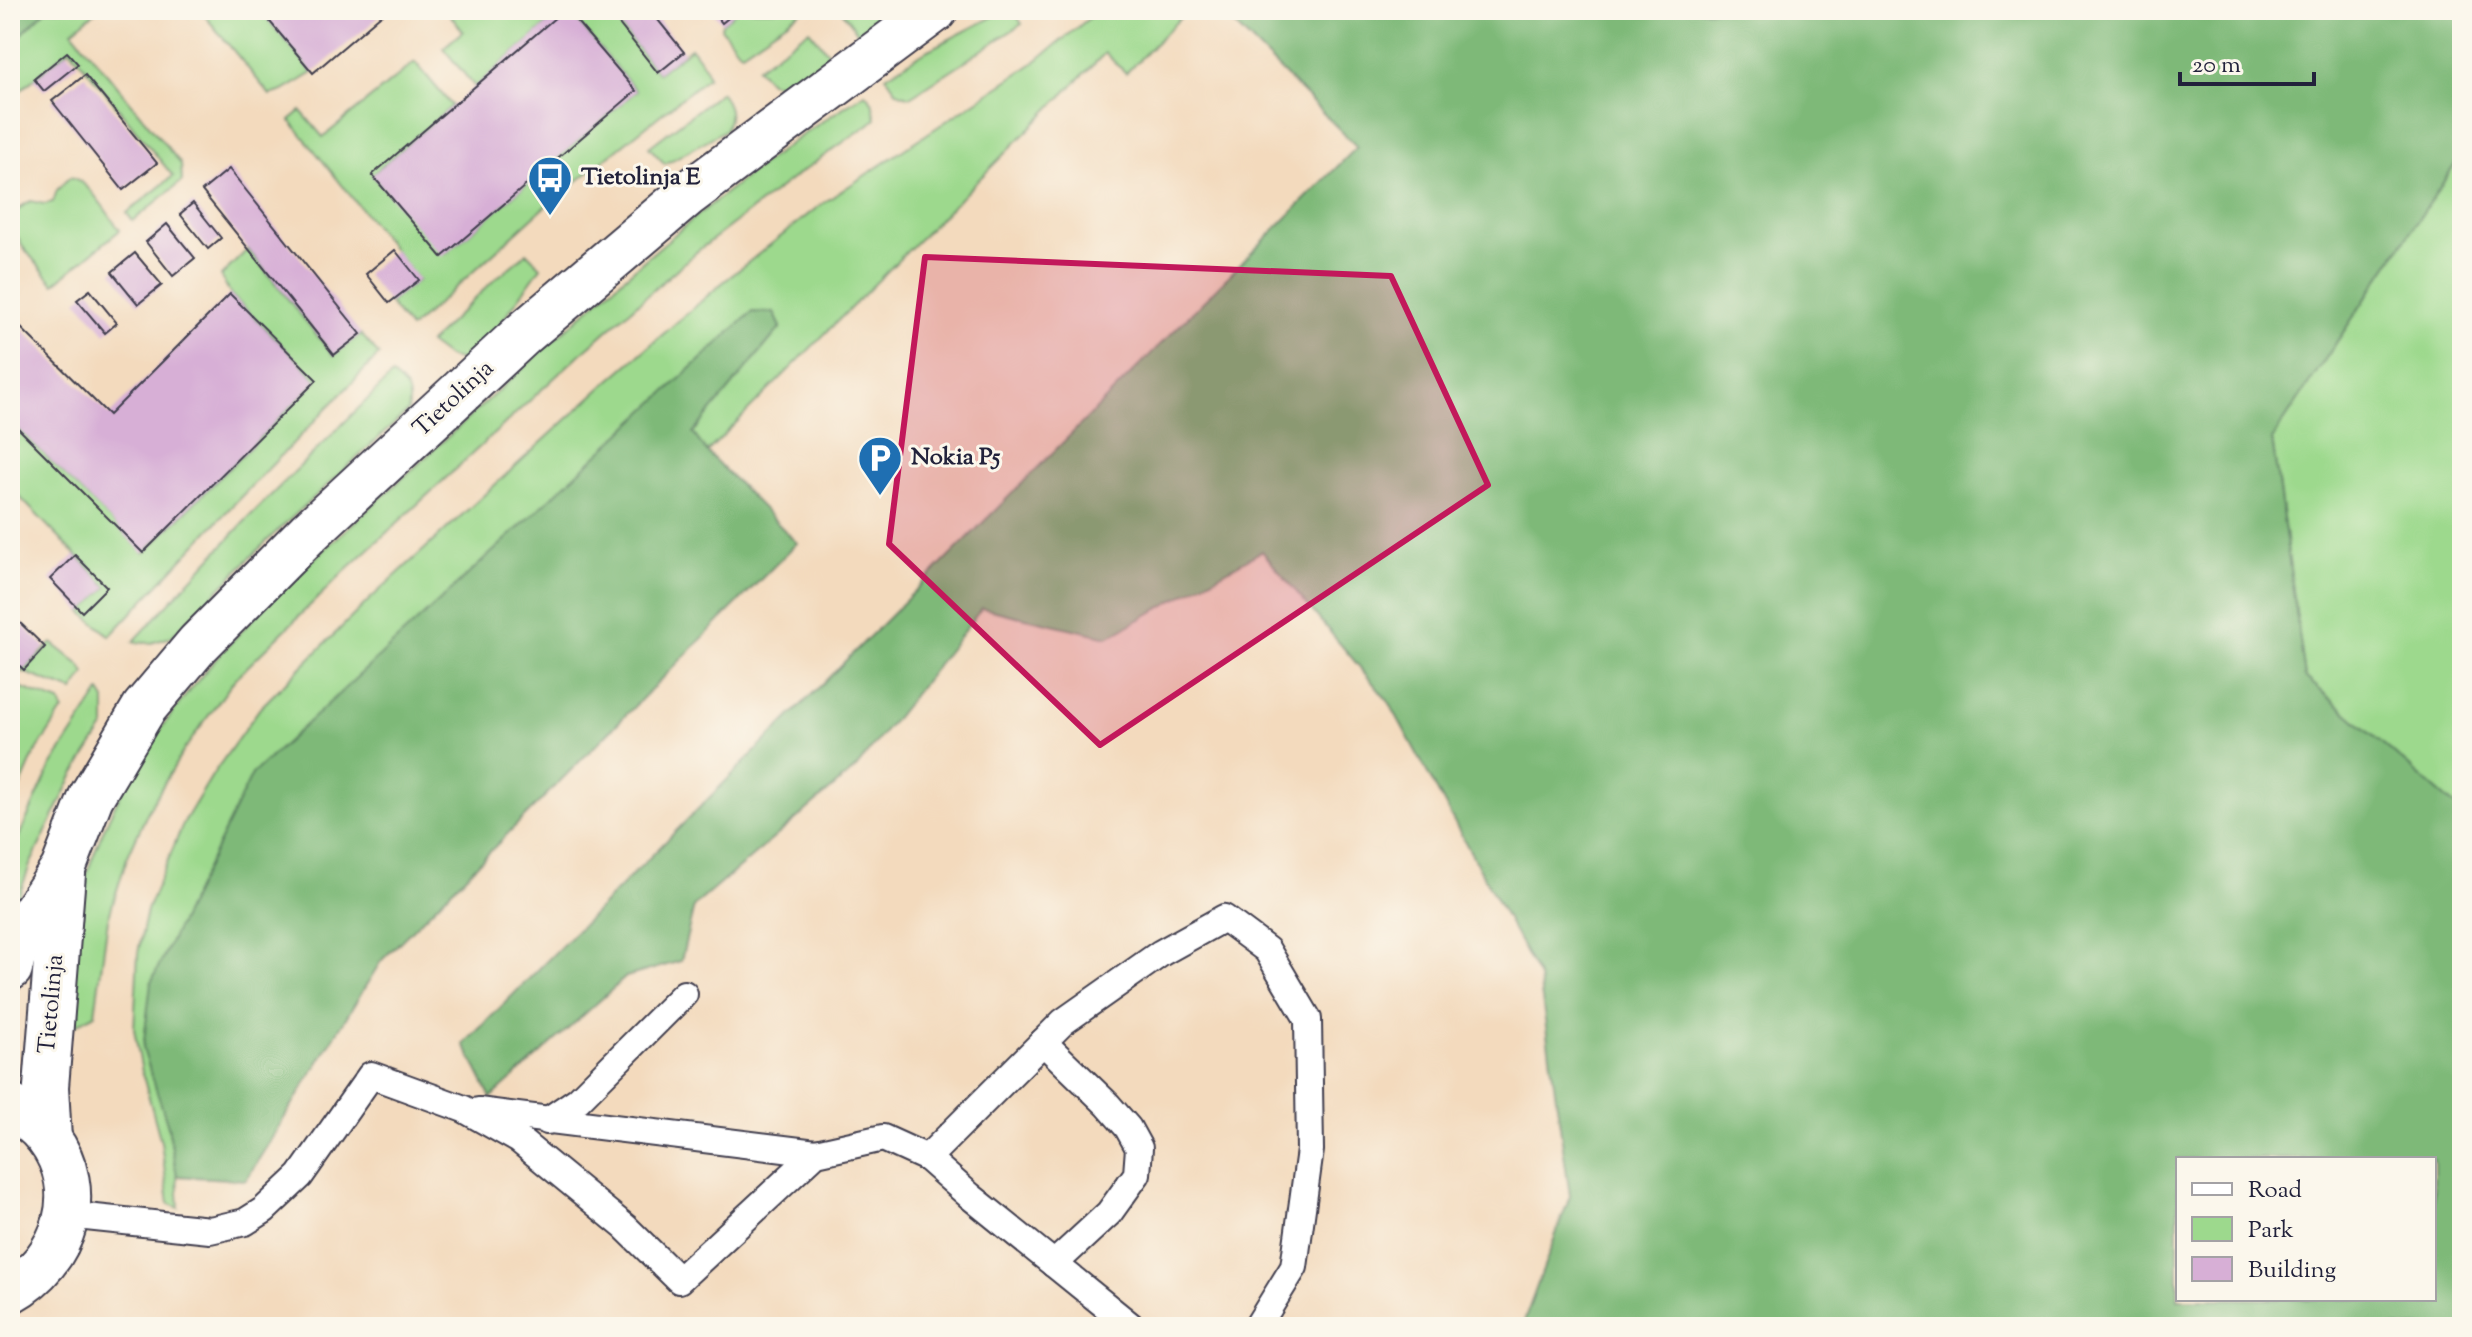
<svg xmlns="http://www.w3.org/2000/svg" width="2472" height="1337" viewBox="0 0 2472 1337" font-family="'Sorts Mill Goudy',serif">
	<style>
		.green { fill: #9dd98d; stroke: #607e64; stroke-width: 2 }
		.forest { fill: #7eb978; stroke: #506e5a; stroke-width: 2; fill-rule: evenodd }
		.building { fill: #d7afd6 }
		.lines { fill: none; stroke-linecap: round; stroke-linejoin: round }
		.lane-casing { stroke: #413e4e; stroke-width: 30 }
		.secondary-casing { stroke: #413e4e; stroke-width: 48 }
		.lane { stroke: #fff; stroke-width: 26 }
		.secondary { stroke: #fff; stroke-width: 44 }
		.marked { fill: #c2185b; fill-opacity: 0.2; stroke: #c2185b; stroke-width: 6; stroke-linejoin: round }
		.labels { text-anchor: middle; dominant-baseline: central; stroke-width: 6; stroke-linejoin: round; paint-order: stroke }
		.poi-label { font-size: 24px; font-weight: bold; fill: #22223b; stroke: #fbf7ec; text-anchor: start }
		.street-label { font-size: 24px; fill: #22223b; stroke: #fbf7ec }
	</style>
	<rect width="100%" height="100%" fill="#fbf7ec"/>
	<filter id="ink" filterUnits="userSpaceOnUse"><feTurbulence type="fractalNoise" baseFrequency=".0125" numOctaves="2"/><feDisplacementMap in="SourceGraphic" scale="16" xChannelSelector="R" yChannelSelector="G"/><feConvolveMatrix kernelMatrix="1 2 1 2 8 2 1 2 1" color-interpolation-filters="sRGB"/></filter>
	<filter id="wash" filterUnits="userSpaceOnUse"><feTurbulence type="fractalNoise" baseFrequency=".006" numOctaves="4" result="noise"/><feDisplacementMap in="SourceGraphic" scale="32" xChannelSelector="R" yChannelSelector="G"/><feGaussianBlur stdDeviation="1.8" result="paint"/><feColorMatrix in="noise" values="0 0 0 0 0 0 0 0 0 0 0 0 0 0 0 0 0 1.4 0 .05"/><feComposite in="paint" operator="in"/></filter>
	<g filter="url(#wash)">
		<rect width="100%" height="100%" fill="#f3dabd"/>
		<g class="green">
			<path d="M 46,10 L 98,10 L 72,31 L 181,164 L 182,181 L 133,221 L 127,213 L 173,176 L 70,49 L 10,99 L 10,46 Z"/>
			<path d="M 200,10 L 260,10 L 313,73 L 283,91 L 270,95 Z"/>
			<path d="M 446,10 L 564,10 L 475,87 L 443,48 L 463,31 Z"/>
			<path d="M 567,10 L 608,10 L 658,73 L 691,48 L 705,67 L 708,77 L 542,209 L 410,329 L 389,303 L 418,280 L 290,120 L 301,111 L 323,137 L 415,62 L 452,106 L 372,175 L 445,254 L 636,91 Z"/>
			<path d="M 738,10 L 804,10 L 742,52 L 737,49 L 721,28 L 722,23 Z"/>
			<path d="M 841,10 L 895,10 L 861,37 Z"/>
			<path d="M 1006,10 L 1013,10 L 1022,24 L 910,97 L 897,92 L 886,76 L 926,51 Z"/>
			<path d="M 1099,10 L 1188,10 L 1126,73 L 1105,53 L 707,452 L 692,433 L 781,327 L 774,313 L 168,1126 L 177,1176 L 179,1208 L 169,1204 L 161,1142 L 142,1072 L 134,1029 L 138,953 L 147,910 L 184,822 L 213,774 L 260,708 L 369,600 L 602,387 L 721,284 L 819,206 L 1035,62 Z"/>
			<path d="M 809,30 L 833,58 L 792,87 L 770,82 L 757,68 Z"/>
			<path d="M 721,92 C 729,106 733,114 725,130 L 665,164 L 649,147 Z"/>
			<path d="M 865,93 L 872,101 L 876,119 L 797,175 L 695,253 L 577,357 L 343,573 L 235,679 L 184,750 L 149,809 L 127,858 L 108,919 L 95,1014 L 74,1026 L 64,1028 C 68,990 70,951 77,913 C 83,876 105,822 124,788 C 195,657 319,555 428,455 C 542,351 656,243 780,151 C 808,130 837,112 865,93 Z"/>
			<path d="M 2462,154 L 2462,812 L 2305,677 L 2272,439 Z"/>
			<path d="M 70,177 C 88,179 108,215 120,230 L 54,284 L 22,246 C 21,241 18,238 15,234 C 5,220 20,206 31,201 L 44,204 L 53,202 L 57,190 Z"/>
			<path d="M 248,249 L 333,355 L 361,334 L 379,355 L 230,508 L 110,636 L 82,612 L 107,587 L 10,487 L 10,420 L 144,553 L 317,380 L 230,294 L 221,276 Z"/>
			<path d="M 527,253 L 541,267 L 498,327 L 462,361 L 448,357 L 429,343 L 494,280 Z"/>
			<path d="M 392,375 C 406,386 412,393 408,411 L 272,536 L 171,637 L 151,643 L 133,642 L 248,518 Z"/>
			<path d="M 52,643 L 81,666 L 85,674 L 73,691 L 10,667 L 10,657 L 24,670 Z"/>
			<path d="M 14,685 L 60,702 L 63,710 L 34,755 L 10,810 L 10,695 Z"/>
			<path d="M 100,692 L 105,700 L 105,726 L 73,776 L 30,865 L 10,921 L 10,856 L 51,766 Z"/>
		</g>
		<g class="forest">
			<path d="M 10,10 L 46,10 L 10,46 Z"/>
			<path d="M 1220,10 L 2462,10 L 2462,154 L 2272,439 L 2305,677 L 2462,812 L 2462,1327 L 1522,1327 L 1570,1196 L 1539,978 L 1389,702 L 1262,551 L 1108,637 L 982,608 L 856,768 L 694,906 L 681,961 L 626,977 L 491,1098 L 464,1044 L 1357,147 ZM 2178,1159 L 2434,1159 L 2434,1299 L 2178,1299 Z"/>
			<path d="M 752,312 L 774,313 L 781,327 L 693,433 L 707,452 L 797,543 L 381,961 L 246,1180 L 177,1176 L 168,1126 L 143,1049 L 151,982 L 252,774 Z"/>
		</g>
		<g id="blocks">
			<g class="building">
				<path d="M 260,10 L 387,10 L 313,73 Z"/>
				<path d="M 564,10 L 567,10 L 636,91 L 442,257 L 372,175 Z"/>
				<path d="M 608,10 L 650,10 L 684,52 L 658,73 Z"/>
				<path d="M 712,10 L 738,10 L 722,23 Z"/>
				<path d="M 67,52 L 78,64 L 44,91 L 34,79 Z"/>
				<path d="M 85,75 L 157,163 L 123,190 L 52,101 Z"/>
				<path d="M 229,169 L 361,334 L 334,355 L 202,191 Z"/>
				<path d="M 193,203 L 221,238 L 208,249 L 180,214 Z"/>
				<path d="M 167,224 L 195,258 L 173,276 L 146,242 Z"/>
				<path d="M 395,250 L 419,280 L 389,303 L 366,274 Z"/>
				<path d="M 135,253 L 162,285 L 138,304 L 112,272 Z"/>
				<path d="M 90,290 L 117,323 L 105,333 L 77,300 Z"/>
				<path d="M 230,294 L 317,380 L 143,553 L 10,420 L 10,317 L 109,415 Z"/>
				<path d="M 75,555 L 107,587 L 82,612 L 50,579 Z"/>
				<path d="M 13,616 L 45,647 L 24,670 L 10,657 L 10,620 Z"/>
			</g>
		</g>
	</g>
	<g filter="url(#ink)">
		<use href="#blocks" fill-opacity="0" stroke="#413e4e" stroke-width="2"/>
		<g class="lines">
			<g class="lane-casing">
				<g id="lane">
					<path d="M 1043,1042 L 1108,1105 L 1128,1128 L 1139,1148 L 1137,1174 L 1109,1213 L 1054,1264"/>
					<path d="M 478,1111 L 816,1153"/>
					<path d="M 547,1121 L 578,1100 L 684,994"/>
					<path d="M 927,1158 L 1063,1022 L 1161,953 L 1224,918 L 1267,950 L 1308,1019 L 1310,1150 L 1294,1267 L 1257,1327"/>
					<path d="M 67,1215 L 210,1230 L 245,1222 L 264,1210 L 300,1176 L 371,1075 L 464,1109 L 519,1140 L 625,1227 L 679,1280 L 816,1153 L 883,1138 L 927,1158 L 970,1196 L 1132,1327"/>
				</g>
			</g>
			<g class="secondary-casing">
				<g id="secondary">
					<path d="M 10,968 L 18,937 L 63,869 L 91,797 L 144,708 L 198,644 L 309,532 L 523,334 L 688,194 L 935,10"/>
					<path d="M 10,1106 C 24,1115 38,1124 48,1138 C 88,1191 65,1261 10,1291"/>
					<path d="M 49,1139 L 46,1087 L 63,874"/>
				</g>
			</g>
			<use href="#lane" class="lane"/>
			<use href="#secondary" class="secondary"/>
		</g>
	</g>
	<path class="marked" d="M 925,257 L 1391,276 L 1488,485 L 1100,745 L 889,544 Z"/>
	<defs>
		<g id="bus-pin" transform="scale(2.3)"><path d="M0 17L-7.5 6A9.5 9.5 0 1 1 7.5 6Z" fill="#1f6fb2" stroke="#fbf7ec"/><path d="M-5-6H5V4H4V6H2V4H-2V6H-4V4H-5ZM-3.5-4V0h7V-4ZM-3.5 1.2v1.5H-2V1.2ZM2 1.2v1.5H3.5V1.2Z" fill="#fff"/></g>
		<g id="parking-pin" transform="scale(2.3)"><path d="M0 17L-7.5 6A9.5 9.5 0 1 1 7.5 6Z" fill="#1f6fb2" stroke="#fbf7ec"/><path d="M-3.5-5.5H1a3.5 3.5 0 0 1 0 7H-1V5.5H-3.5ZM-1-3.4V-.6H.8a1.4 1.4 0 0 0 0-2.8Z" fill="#fff"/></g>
	</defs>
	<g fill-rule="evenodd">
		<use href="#bus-pin" x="550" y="178"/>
		<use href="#parking-pin" x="880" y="458"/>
	</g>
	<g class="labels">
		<g class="poi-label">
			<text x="581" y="178">Tietolinja E</text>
			<text x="911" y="458">Nokia P5</text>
		</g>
		<g class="street-label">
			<text transform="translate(454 399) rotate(-43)">Tietolinja</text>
			<text transform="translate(52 1004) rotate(-85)">Tietolinja</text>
		</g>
	</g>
	<rect width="2472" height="1337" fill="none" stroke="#fbf7ec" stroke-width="40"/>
	<rect x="2176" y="1157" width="260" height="144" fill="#fbf7ec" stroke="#a4a2a5" stroke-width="2"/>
	<rect x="2192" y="1183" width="40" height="12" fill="#ffffff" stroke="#a4a2a5" stroke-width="2"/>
	<text x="2248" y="1197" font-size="24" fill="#22223b">Road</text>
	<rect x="2192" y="1217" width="40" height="24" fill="#9dd98d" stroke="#a4a2a5" stroke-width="2"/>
	<text x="2248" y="1237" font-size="24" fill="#22223b">Park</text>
	<rect x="2192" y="1257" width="40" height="24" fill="#d7afd6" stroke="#a4a2a5" stroke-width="2"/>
	<text x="2248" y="1277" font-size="24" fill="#22223b">Building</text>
	<path d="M2180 72v12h134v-12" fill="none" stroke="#22223b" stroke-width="4"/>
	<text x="2192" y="72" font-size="24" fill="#22223b" stroke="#fbf7ec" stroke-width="6" paint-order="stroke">20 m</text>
</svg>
